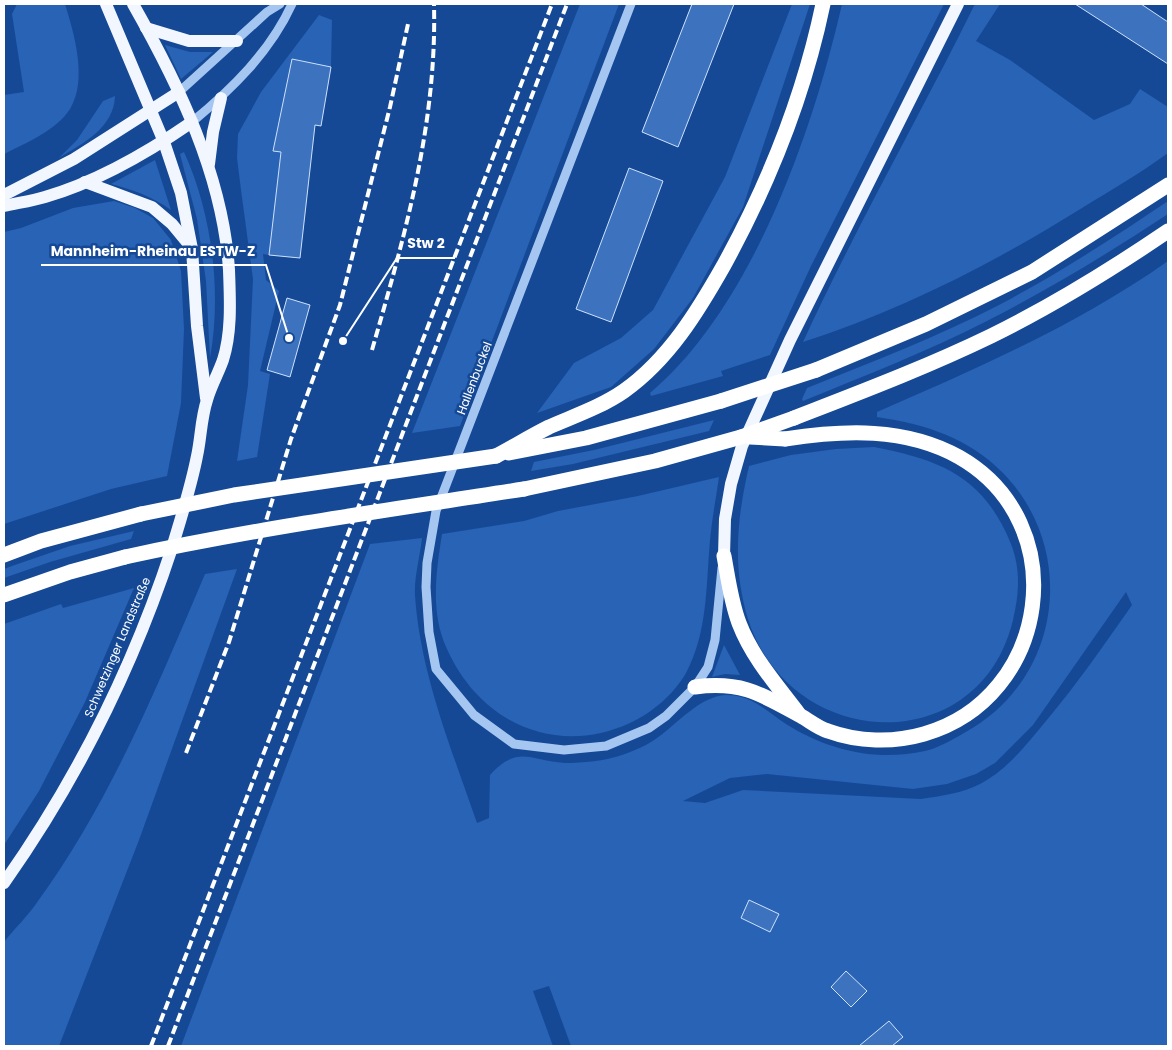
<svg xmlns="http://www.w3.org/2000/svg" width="1172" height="1050" viewBox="0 0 1172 1050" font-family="Poppins,sans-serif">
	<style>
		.green { fill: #2863b5; fill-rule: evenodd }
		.building { fill: #3d73be; stroke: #cee2fc }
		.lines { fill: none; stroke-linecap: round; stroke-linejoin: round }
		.minor { stroke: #a6c6f2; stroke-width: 9 }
		.major { stroke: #f1f6ff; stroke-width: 12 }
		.highway { stroke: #fff; stroke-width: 15 }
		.rail { stroke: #fff; stroke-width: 4; stroke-dasharray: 9 4; stroke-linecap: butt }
		.highway-bridge { stroke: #fff; stroke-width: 15 }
		.labels { text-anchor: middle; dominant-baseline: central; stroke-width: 5; stroke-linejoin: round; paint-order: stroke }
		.street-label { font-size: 12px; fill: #fff; stroke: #154996 }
		.leader { fill: none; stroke: #fff; stroke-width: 2 }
		.callout-dot { fill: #fff; stroke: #154996; stroke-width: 2 }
		.callout-label { font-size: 14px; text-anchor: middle; font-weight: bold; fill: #fff; stroke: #154996; stroke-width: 5; stroke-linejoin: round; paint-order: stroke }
	</style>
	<rect width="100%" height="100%" fill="#154996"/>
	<g class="green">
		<path d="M 17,4 L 65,4 C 74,33 88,80 70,109 C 57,130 26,143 4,154 L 4,95 L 24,92 L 12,14 Z"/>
		<path d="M 580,4 L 619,4 L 460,426 L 412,433 Z"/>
		<path d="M 792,4 L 810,4 L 743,207 L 693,298 L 654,349 L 611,387 L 537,413 L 574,363 L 621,338 L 653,310 L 725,177 Z"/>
		<path d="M 842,4 L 944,4 L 811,266 L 770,355 L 721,371 L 723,376 L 651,396 L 650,393 C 752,307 813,131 842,4 Z"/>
		<path d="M 975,4 L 1000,4 L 976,41 L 1010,60 L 1094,120 L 1130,104 L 1140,89 L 1168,107 L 1168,153 C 1141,173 1111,190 1082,208 C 994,263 902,310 803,342 C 856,227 919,117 975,4 Z"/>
		<path d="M 319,15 L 332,20 L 331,67 L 292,59 L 273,151 L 281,152 L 269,255 L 263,254 L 266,280 L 279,291 L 260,371 L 270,374 L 257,457 L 237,461 L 248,385 L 253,279 L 241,190 L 237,158 L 238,134 L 261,92 Z"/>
		<path d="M 165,45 L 190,52 L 213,52 L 181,79 Z"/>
		<path d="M 115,96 C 114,128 83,143 59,158 L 77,140 L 103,101 Z"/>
		<path d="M 184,152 C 212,213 222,292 210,358 L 206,281 L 197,219 L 180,154 Z"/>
		<path d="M 155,160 L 171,210 C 151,196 134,190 111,184 Z"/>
		<path d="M 114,201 L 135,208 L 153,218 L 171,240 L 181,271 L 184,329 L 181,403 L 167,476 L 111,489 L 4,524 L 4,232 L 21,228 L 73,208 Z"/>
		<path d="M 1168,201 L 1168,214 C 1109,253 1048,290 985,322 C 926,352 864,376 803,401 L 802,399 L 807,388 C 872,362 937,337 999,305 C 1058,274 1113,238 1168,201 Z"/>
		<path d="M 1168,261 L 1168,1046 L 571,1046 L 549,986 L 533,991 L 553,1046 L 181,1046 L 370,544 L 422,538 C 420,557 414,577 415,595 C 420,673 452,750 477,823 L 489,818 L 490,775 C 518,744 530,761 565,763 C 583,763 605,761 622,755 C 633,751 648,745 657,738 C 677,724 700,696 726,695 C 752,695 766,711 786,724 C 827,750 876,762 925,751 C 938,748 952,740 964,733 C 1061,681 1079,551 1003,473 C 969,438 925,424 877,417 L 877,412 C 976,369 1079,324 1168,261 ZM 1126,592 L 1132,605 C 1104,645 1077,684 1046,721 C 1026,745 1008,769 980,784 C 963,793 941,796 921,799 L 743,790 L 705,803 L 683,801 L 730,778 L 767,774 L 913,789 L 947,784 L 976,774 L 995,763 L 1033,725 Z"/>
		<path d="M 714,420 L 709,431 L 573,464 L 531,471 L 534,462 L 594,450 Z"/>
		<path d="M 874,447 C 941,460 984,477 1011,544 C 1021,570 1019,594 1013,620 C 979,761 790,752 748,619 C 732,567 737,518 749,466 L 791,455 L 836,449 Z"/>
		<path d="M 719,477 C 716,498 712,519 710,540 C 706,585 708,632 686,673 C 674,694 652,713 630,723 C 556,757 480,723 447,649 C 430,613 436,572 442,534 L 524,521 L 558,511 L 638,496 Z"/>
		<path d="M 134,531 L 131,539 L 50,562 L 4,578 L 4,569 L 12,566 L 70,546 Z"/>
		<path d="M 237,569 L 139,840 L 59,1046 L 4,1046 L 4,942 C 15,928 28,916 38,901 C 110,802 157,687 205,574 Z"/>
		<path d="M 134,588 L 85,702 L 39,791 L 4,845 L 4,624 L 61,604 L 63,608 Z"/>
		<path d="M 724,645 L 740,675 L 725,674 L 712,677 Z"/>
	</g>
	<g class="building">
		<path d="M 692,4 L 734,4 L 678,147 L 642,132 Z"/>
		<path d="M 1075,4 L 1141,4 L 1168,22 L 1168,64 Z"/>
		<path d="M 292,59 L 331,67 L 321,126 L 315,125 L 300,258 L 269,255 L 281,152 L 273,151 Z"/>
		<path d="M 629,168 L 663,181 L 611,322 L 576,309 Z"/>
		<path d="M 287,298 L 310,305 L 290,377 L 267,370 Z"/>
		<path d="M 749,900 L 779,914 L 770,932 L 741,918 Z"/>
		<path d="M 846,971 L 867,991 L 851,1007 L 831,987 Z"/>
		<path d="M 889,1021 L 903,1037 L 892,1046 L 859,1046 Z"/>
	</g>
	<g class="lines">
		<g class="minor">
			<path d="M 631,4 L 436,511 L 427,563 L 426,587 L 429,632 L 436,669 L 474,715 L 514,744 L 564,750 L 606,746 L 649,728 L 666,716 L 695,687 L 708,667 L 715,640 L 722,568"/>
			<path d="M 179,92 L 267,12 L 280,4"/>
			<path d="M 192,122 C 232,89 270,52 292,4"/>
		</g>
		<g class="major">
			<path d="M 106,4 L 164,142 L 181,193 L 192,249 L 197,326 L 206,398"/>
			<path d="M 146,28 L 189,41 L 237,41"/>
			<path d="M 209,164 L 213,132 L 221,98"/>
			<path d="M 85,182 L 152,207 L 172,224 L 191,247"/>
			<path d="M 4,195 L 74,159 L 179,92"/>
			<path d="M 4,206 C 17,203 32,201 45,197 C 97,182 147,153 192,122"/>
			<path d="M 724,556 L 725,519 L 731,484 L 742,446 L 790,340 L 958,4"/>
			<path d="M 4,883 C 76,781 133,667 172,548 C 181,518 191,487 197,456 C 201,438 201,418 207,400 C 211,386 218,374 223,360 C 232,332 230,299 229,270 C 223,176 179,85 133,4"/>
		</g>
		<g class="highway">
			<path d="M 816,370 L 926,324 L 1032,272 L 1168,185"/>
			<path d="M 794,418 C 861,392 927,367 991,336 C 1052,306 1112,269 1168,231"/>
			<path d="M 509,453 L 586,438 L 721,401"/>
			<path d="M 496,456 C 513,447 531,436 549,427 C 574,416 601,407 624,391 C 669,359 698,311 724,265 C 769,183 804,95 823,4"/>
			<path d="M 524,489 L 655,461 L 741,437"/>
			<path d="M 4,555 L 41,541 L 141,514"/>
			<path d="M 724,556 C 728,578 731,602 739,623 C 752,657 776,684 798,713"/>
			<path d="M 4,595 L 70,572 L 125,557"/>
			<path d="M 695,687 C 742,681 761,694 801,716 C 810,721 818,728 828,731 C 858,742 893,743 924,734 C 1050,698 1075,523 959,457 C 905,427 844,430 785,439"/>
		</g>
		<g class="rail">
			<path d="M 372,350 C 405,235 437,124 434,4"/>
			<path d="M 186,753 L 229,642 L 291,439 L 340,305 L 390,107 L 408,24"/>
			<path d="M 151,1046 L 552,4"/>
			<path d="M 168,1046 L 567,4"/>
		</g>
		<g class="highway-bridge">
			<path d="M 721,401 L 816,370"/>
			<path d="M 741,437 L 794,418"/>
			<path d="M 750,437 L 785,439"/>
			<path d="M 141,514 L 234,495 L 496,456"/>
			<path d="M 125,557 C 257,528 391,510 524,489"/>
		</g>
	</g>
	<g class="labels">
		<g class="street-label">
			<text transform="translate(474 378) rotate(-69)">Hallenbuckel</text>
			<text transform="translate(117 647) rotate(-67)">Schwetzinger Landstraße</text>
		</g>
	</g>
	<path class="leader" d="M343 341L397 258H455M289 338L266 265H41"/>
	<g class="callout-dot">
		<circle cx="343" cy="341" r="5"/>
		<circle cx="289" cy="338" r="5"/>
	</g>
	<g class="callout-label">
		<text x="426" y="248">Stw 2</text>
		<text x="153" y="256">Mannheim-Rheinau ESTW-Z</text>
	</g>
	<rect width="1172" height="1050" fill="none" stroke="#ffffff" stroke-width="10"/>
</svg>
